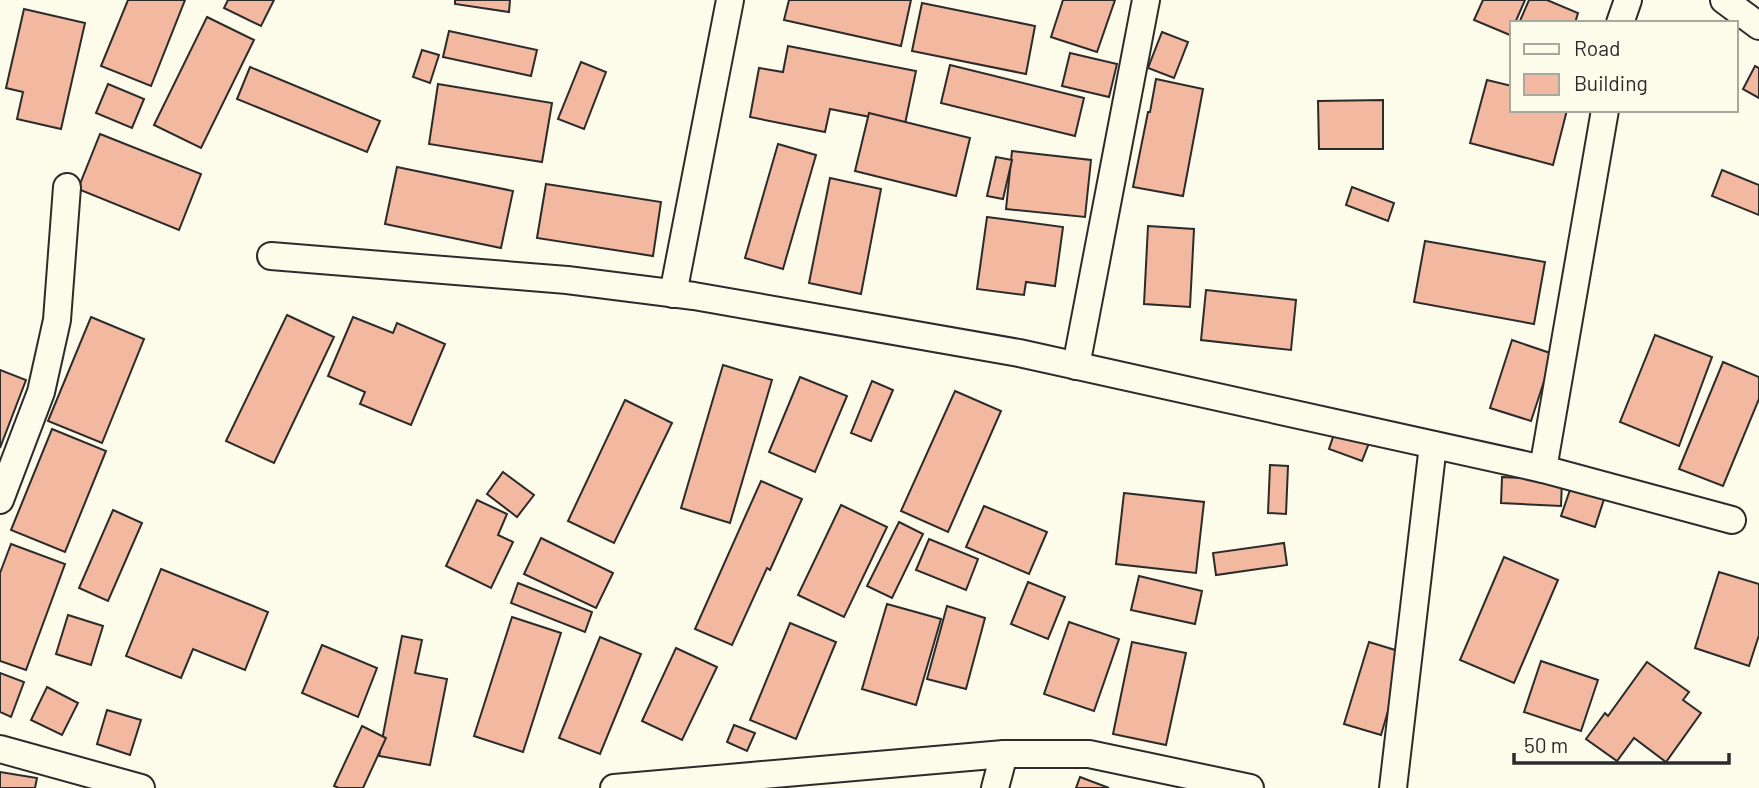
<svg xmlns="http://www.w3.org/2000/svg" width="1759" height="788" viewBox="0 0 1759 788" font-family="Barlow,sans-serif">
	<style>
		.building { fill: #f2b8a0; stroke: #2b2b2b; stroke-width: 2 }
		.lines { fill: none; stroke-linecap: round; stroke-linejoin: round }
		.street-casing { stroke: #2b2b2b; stroke-width: 30 }
		.street { stroke: #fdfbea; stroke-width: 26 }
	</style>
	<rect width="100%" height="100%" fill="#fdfbea"/>
	<g class="building">
		<path d="M 128,0 L 185,0 L 151,86 L 101,66 Z"/>
		<path d="M 228,0 L 274,0 L 261,26 L 224,8 Z"/>
		<path d="M 455,0 L 510,0 L 509,12 L 455,4 Z"/>
		<path d="M 789,0 L 911,0 L 901,46 L 784,20 Z"/>
		<path d="M 1063,0 L 1115,0 L 1097,52 L 1051,37 Z"/>
		<path d="M 1483,0 L 1525,0 L 1515,23 L 1512,23 L 1510,35 L 1474,20 Z"/>
		<path d="M 1529,0 L 1547,0 L 1578,13 L 1575,23 L 1519,23 Z"/>
		<path d="M 922,3 L 1035,26 L 1026,74 L 912,51 Z"/>
		<path d="M 24,9 L 85,23 L 61,129 L 17,119 L 23,92 L 6,88 Z"/>
		<path d="M 207,17 L 254,40 L 201,148 L 154,125 Z"/>
		<path d="M 449,31 L 537,50 L 531,76 L 443,57 Z"/>
		<path d="M 1162,32 L 1188,42 L 1174,78 L 1148,68 Z"/>
		<path d="M 788,46 L 916,71 L 905,124 L 830,109 L 825,132 L 750,117 L 759,68 L 783,72 Z"/>
		<path d="M 422,50 L 439,55 L 430,83 L 413,77 Z"/>
		<path d="M 1070,53 L 1117,64 L 1109,97 L 1062,86 Z"/>
		<path d="M 581,62 L 606,72 L 584,129 L 558,119 Z"/>
		<path d="M 950,65 L 1084,98 L 1075,136 L 941,103 Z"/>
		<path d="M 1755,66 L 1759,68 L 1759,98 L 1743,89 Z"/>
		<path d="M 250,67 L 380,121 L 367,152 L 237,99 Z"/>
		<path d="M 1156,79 L 1203,89 L 1183,196 L 1133,187 L 1148,112 L 1150,112 Z"/>
		<path d="M 1487,80 L 1512,86 L 1512,110 L 1567,110 L 1553,165 L 1470,143 Z"/>
		<path d="M 108,84 L 144,99 L 132,128 L 96,113 Z"/>
		<path d="M 438,84 L 552,103 L 542,162 L 429,144 Z"/>
		<path d="M 1383,100 L 1383,149 L 1319,149 L 1318,101 Z"/>
		<path d="M 869,113 L 970,138 L 956,196 L 855,171 Z"/>
		<path d="M 100,134 L 201,174 L 179,230 L 78,189 Z"/>
		<path d="M 778,144 L 816,155 L 783,269 L 745,258 Z"/>
		<path d="M 1012,151 L 1091,160 L 1085,217 L 1006,209 Z"/>
		<path d="M 996,157 L 1012,160 L 1003,199 L 987,196 Z"/>
		<path d="M 397,167 L 513,191 L 501,248 L 385,224 Z"/>
		<path d="M 1722,170 L 1759,185 L 1759,215 L 1712,196 Z"/>
		<path d="M 830,178 L 881,189 L 861,294 L 809,283 Z"/>
		<path d="M 546,184 L 661,202 L 653,256 L 537,238 Z"/>
		<path d="M 1352,187 L 1394,203 L 1388,221 L 1346,205 Z"/>
		<path d="M 987,217 L 1063,227 L 1055,286 L 1026,282 L 1024,295 L 977,289 Z"/>
		<path d="M 1148,226 L 1194,229 L 1190,307 L 1144,304 Z"/>
		<path d="M 1425,241 L 1545,262 L 1534,324 L 1414,302 Z"/>
		<path d="M 1206,290 L 1296,300 L 1291,350 L 1201,340 Z"/>
		<path d="M 287,315 L 334,337 L 274,463 L 226,441 Z"/>
		<path d="M 91,317 L 144,339 L 102,443 L 48,421 Z"/>
		<path d="M 353,317 L 393,333 L 397,323 L 445,344 L 411,425 L 360,404 L 365,392 L 328,376 Z"/>
		<path d="M 1655,335 L 1712,357 L 1679,446 L 1620,422 Z"/>
		<path d="M 1512,340 L 1553,354 L 1531,421 L 1490,408 Z"/>
		<path d="M 1723,362 L 1759,377 L 1759,399 L 1723,486 L 1679,469 Z"/>
		<path d="M 723,365 L 772,380 L 730,523 L 681,508 Z"/>
		<path d="M 0,370 L 26,380 L 0,448 Z"/>
		<path d="M 800,377 L 847,396 L 815,472 L 769,452 Z"/>
		<path d="M 872,381 L 893,390 L 871,441 L 851,433 Z"/>
		<path d="M 955,391 L 1001,411 L 948,532 L 901,511 Z"/>
		<path d="M 625,400 L 672,423 L 614,543 L 568,521 Z"/>
		<path d="M 52,429 L 106,451 L 65,552 L 11,530 Z"/>
		<path d="M 1335,431 L 1369,443 L 1362,461 L 1329,449 Z"/>
		<path d="M 1270,465 L 1288,466 L 1286,514 L 1268,513 Z"/>
		<path d="M 503,472 L 534,495 L 517,517 L 487,494 Z"/>
		<path d="M 1502,477 L 1562,480 L 1561,506 L 1501,503 Z"/>
		<path d="M 761,481 L 802,499 L 770,570 L 767,568 L 732,645 L 695,629 Z"/>
		<path d="M 1573,481 L 1606,493 L 1595,527 L 1561,516 Z"/>
		<path d="M 1124,493 L 1204,502 L 1196,573 L 1116,564 Z"/>
		<path d="M 477,500 L 507,514 L 498,535 L 513,542 L 491,588 L 446,566 Z"/>
		<path d="M 841,505 L 887,527 L 844,617 L 798,595 Z"/>
		<path d="M 984,506 L 1047,532 L 1029,574 L 966,547 Z"/>
		<path d="M 113,510 L 142,523 L 108,601 L 79,588 Z"/>
		<path d="M 899,522 L 923,534 L 892,598 L 867,586 Z"/>
		<path d="M 541,538 L 613,573 L 596,608 L 524,574 Z"/>
		<path d="M 929,539 L 978,559 L 966,590 L 916,570 Z"/>
		<path d="M 1284,543 L 1287,565 L 1216,575 L 1213,553 Z"/>
		<path d="M 11,544 L 65,564 L 26,670 L 0,661 L 0,573 Z"/>
		<path d="M 1504,557 L 1558,580 L 1514,683 L 1460,660 Z"/>
		<path d="M 161,569 L 268,612 L 245,670 L 193,649 L 181,678 L 126,656 Z"/>
		<path d="M 1719,572 L 1759,584 L 1759,635 L 1749,666 L 1695,648 Z"/>
		<path d="M 1139,576 L 1202,591 L 1195,624 L 1131,610 Z"/>
		<path d="M 1028,582 L 1065,597 L 1048,639 L 1011,624 Z"/>
		<path d="M 518,583 L 592,612 L 585,632 L 511,603 Z"/>
		<path d="M 887,604 L 941,619 L 916,705 L 862,689 Z"/>
		<path d="M 947,606 L 985,618 L 966,689 L 927,679 Z"/>
		<path d="M 68,615 L 103,626 L 91,665 L 56,654 Z"/>
		<path d="M 512,617 L 561,633 L 523,752 L 474,736 Z"/>
		<path d="M 1069,622 L 1119,639 L 1094,711 L 1044,694 Z"/>
		<path d="M 790,623 L 836,642 L 796,739 L 750,720 Z"/>
		<path d="M 402,636 L 422,640 L 415,673 L 447,679 L 430,765 L 379,756 Z"/>
		<path d="M 600,637 L 641,654 L 600,754 L 559,738 Z"/>
		<path d="M 1132,642 L 1186,653 L 1166,745 L 1113,734 Z"/>
		<path d="M 1369,642 L 1405,653 L 1381,735 L 1344,724 Z"/>
		<path d="M 322,645 L 377,668 L 358,717 L 302,693 Z"/>
		<path d="M 676,648 L 717,667 L 682,740 L 642,721 Z"/>
		<path d="M 1541,661 L 1598,680 L 1581,731 L 1524,712 Z"/>
		<path d="M 1647,662 L 1689,692 L 1683,700 L 1701,713 L 1666,762 L 1634,738 L 1617,761 L 1586,739 L 1605,713 L 1608,716 Z"/>
		<path d="M 0,673 L 24,682 L 11,717 L 0,712 Z"/>
		<path d="M 47,687 L 78,703 L 62,735 L 31,720 Z"/>
		<path d="M 107,710 L 141,720 L 130,755 L 97,744 Z"/>
		<path d="M 734,725 L 755,733 L 747,751 L 727,742 Z"/>
		<path d="M 362,726 L 386,738 L 363,788 L 339,788 L 334,786 Z"/>
		<path d="M 0,772 L 37,778 L 35,788 L 0,788 Z"/>
		<path d="M 1080,777 L 1109,788 L 1076,788 Z"/>
	</g>
	<g class="lines">
		<g class="street-casing">
			<g id="street">
				<path d="M 1724,0 L 1759,26"/>
				<path d="M 1620,23 L 1628,0"/>
				<path d="M 271,256 L 567,280 L 694,296 L 1019,353 L 1543,469 L 1732,520"/>
				<path d="M 673,294 L 730,0"/>
				<path d="M 1076,366 L 1146,0"/>
				<path d="M 1543,469 L 1605,110"/>
				<path d="M 0,500 L 41,392 L 57,320 L 67,187"/>
				<path d="M 0,749 L 141,788"/>
				<path d="M 614,788 L 1004,754 L 1089,754 L 1250,788"/>
				<path d="M 995,788 L 1004,754"/>
				<path d="M 1393,788 L 1433,445"/>
			</g>
		</g>
		<use href="#street" class="street"/>
	</g>
	<rect x="1510" y="21" width="228" height="91" fill="#fdfbea" stroke="#a9a89e" stroke-width="2"/>
	<rect x="1524" y="44" width="35" height="10" fill="#fdfbea" stroke="#a9a89e" stroke-width="2"/>
	<text x="1574" y="56" font-size="21" fill="#2b2b2b">Road</text>
	<rect x="1524" y="74" width="35" height="21" fill="#f2b8a0" stroke="#a9a89e" stroke-width="2"/>
	<text x="1574" y="91" font-size="21" fill="#2b2b2b">Building</text>
	<path d="M1514 753v10h215v-10" fill="none" stroke="#2b2b2b" stroke-width="3.5"/>
	<text x="1524" y="753" font-size="21" fill="#2b2b2b" stroke="#fdfbea" stroke-width="5" paint-order="stroke">50 m</text>
</svg>
